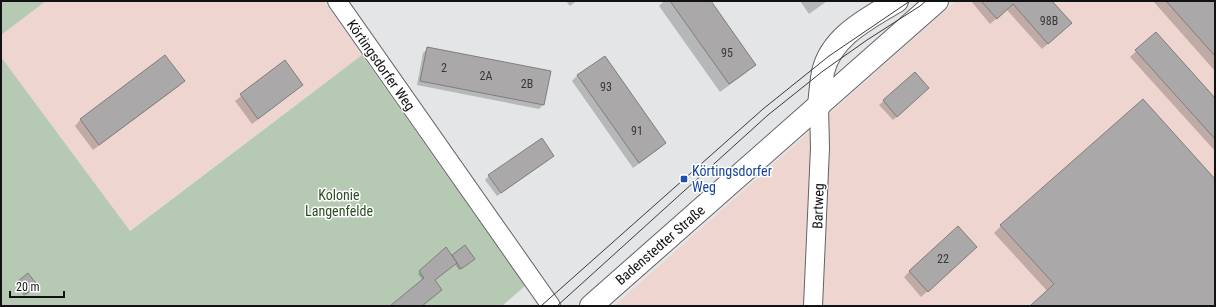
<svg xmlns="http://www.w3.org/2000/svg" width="1216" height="307" viewBox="0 0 1216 307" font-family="'Roboto Condensed',sans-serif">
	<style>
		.industrial { fill: #efd5cf }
		.green { fill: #b6c9b2 }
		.shadow { fill: #0003 }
		.building { fill: #aba8a9; stroke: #7f7d7d }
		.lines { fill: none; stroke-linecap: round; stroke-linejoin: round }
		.minor-casing { stroke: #626264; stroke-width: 20 }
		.tertiary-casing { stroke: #626264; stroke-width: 24 }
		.minor { stroke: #fff; stroke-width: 18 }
		.tertiary { stroke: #fff; stroke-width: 22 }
		.tram { stroke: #3a3a3a; stroke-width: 1 }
		.transit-dot { fill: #1a4fb4; stroke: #fff; stroke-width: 1.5 }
		.labels { text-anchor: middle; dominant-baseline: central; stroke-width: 3; stroke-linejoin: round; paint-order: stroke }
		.number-label { font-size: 12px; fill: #383838 }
		.street-label { font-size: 14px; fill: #121212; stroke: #fff }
		.transit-label { font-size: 14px; fill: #164399; stroke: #fff; text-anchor: start }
		.park-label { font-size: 14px; fill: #2c4c24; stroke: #fff }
	</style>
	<rect width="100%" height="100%" fill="#e4e5e7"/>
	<g class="industrial">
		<path d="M 46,1 L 324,1 L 362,55 L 129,231 L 1,57 L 1,35 Z"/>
		<path d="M 956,1 L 1215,1 L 1215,306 L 614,306 Z"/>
	</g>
	<g class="green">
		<path d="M 1,1 L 46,1 L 1,35 Z"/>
		<path d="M 362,55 L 525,286 L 502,306 L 1,306 L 1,57 L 130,231 Z"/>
	</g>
	<g class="shadow">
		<path d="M 566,1 L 576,1 L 570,6 Z"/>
		<path d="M 664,1 L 709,1 L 754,65 L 746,73 L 720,92 L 659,6 Z"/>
		<path d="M 800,1 L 827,1 L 809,14 Z"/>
		<path d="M 971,1 L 1051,1 L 1065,29 L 1042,49 L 1007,10 L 990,24 Z"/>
		<path d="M 1153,1 L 1215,1 L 1215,71 Z"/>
		<path d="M 1156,33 L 1215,100 L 1215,151 L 1130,57 Z"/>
		<path d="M 427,49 L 544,104 L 539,109 L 417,85 L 423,53 Z"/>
		<path d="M 165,56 L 184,81 L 178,87 L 93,150 L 75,126 L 80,120 Z"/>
		<path d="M 285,62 L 296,90 L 252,124 L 235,101 Z"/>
		<path d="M 915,73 L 924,92 L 893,120 L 879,105 Z"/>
		<path d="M 578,75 L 665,143 L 659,149 L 633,168 L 572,81 Z"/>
		<path d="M 549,160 L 497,196 L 485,180 L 489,176 Z"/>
		<path d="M 1215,181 L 1215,306 L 1061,306 L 994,233 L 1001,226 Z"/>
		<path d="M 445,248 L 451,257 L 452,255 L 471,261 L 459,270 L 455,264 L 434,280 L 441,290 L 422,306 L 392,306 L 423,280 L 418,274 Z"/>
		<path d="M 970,253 L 921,297 L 904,277 L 910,271 Z"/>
		<path d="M 17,282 L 34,288 L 24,296 L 16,284 Z"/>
	</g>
	<g class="building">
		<path d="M 670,1 L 711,1 L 756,65 L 729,84 Z"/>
		<path d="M 981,1 L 1052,1 L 1072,23 L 1048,44 L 1013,4 L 997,19 Z"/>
		<path d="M 1166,1 L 1215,1 L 1215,56 Z"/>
		<path d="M 1156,32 L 1215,98 L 1215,139 L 1135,50 Z"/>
		<path d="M 427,47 L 551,71 L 544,105 L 420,81 Z"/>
		<path d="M 165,55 L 185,81 L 99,145 L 80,119 Z"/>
		<path d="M 605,56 L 666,143 L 639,163 L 577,75 Z"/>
		<path d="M 285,60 L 303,85 L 258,119 L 240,94 Z"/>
		<path d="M 915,72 L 929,88 L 897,117 L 883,100 Z"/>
		<path d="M 1143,99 L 1215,179 L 1215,306 L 1030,306 L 1054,284 L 1000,225 Z"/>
		<path d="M 542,138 L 554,156 L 501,193 L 488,175 Z"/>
		<path d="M 958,226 L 977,247 L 928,292 L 909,271 Z"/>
		<path d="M 465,245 L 475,259 L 461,269 L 452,255 Z"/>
		<path d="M 446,247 L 457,263 L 435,280 L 442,290 L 422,306 L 390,306 L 424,278 L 419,271 Z"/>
		<path d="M 28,273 L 38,286 L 26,294 L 17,282 Z"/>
	</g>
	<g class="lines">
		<g class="minor-casing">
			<g id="minor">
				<path d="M 337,1 L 551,306"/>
				<path d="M 813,306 L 820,148 L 819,106"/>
			</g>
		</g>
		<g class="tertiary-casing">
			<g id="tertiary">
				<path d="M 819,106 C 820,95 821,83 823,72 C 831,36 869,18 897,1"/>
				<path d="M 591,306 L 937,1"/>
			</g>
		</g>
		<use href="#minor" class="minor"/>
		<use href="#tertiary" class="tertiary"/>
		<g class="tram">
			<path d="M 541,306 L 763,109 L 829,56 L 910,1"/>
			<path d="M 557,306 L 768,115 L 823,71 L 867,40 L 920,6 L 926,1"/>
		</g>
	</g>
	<rect class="transit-dot" x="680" y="175" width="8" height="8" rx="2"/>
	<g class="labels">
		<g class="number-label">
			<text x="1049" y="21">98B</text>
			<text x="727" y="53">95</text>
			<text x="444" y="68">2</text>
			<text x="486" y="76">2A</text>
			<text x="527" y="84">2B</text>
			<text x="606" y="87">93</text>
			<text x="637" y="131">91</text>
			<text x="943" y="259">22</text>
		</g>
		<g class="street-label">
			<text transform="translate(381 65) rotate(55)">Körtingsdorfer Weg</text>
			<text transform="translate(818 206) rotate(-88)">Bartweg</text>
			<text transform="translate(660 245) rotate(-41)">Badenstedter Straße</text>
		</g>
		<g class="transit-label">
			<text x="692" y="171">Körtingsdorfer<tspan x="692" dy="16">Weg</tspan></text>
		</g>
		<g class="park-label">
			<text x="339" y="195">Kolonie<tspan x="339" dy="16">Langenfelde</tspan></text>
		</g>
	</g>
	<rect width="1216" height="307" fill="none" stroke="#121212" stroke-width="4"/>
	<path d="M10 291v6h54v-6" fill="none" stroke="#121212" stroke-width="2"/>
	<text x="16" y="291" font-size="12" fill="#121212" stroke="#ffffff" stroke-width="3" paint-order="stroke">20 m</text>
</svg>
